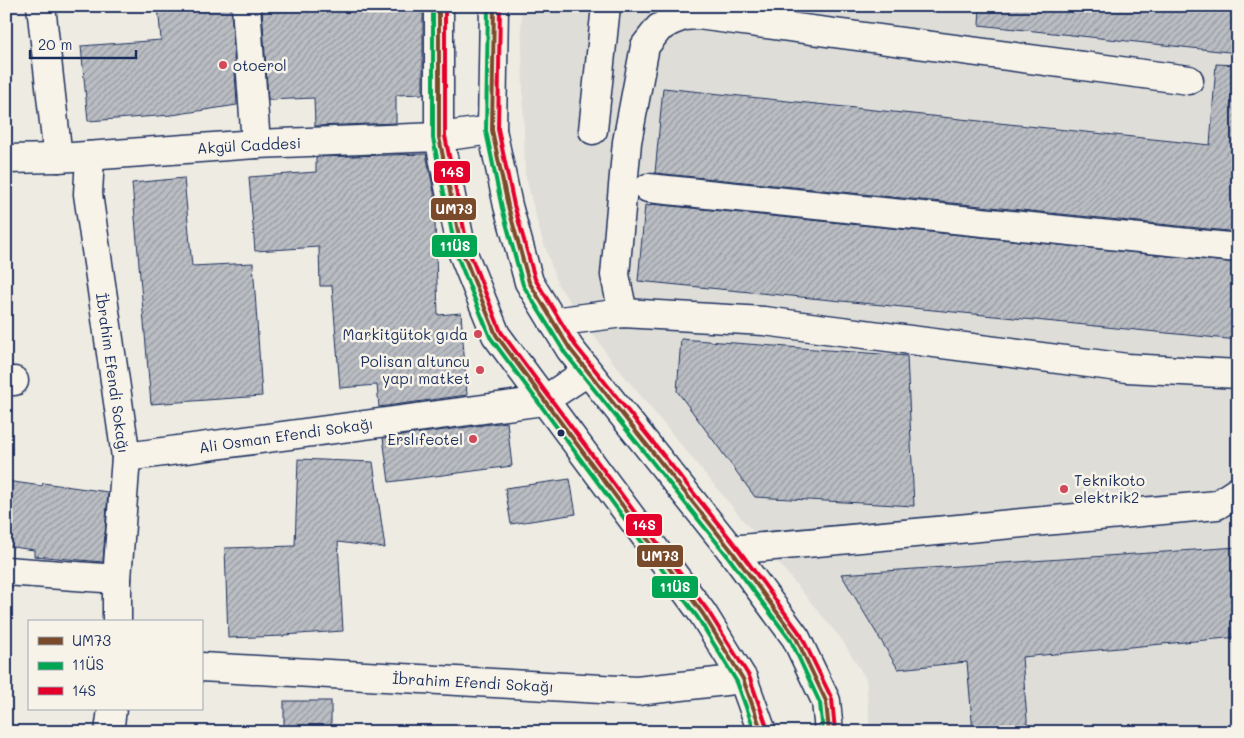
<svg xmlns="http://www.w3.org/2000/svg" width="1244" height="738" viewBox="0 0 1244 738" font-family="Mali,sans-serif">
	<style>
		.built { fill: #deddd8 }
		.building { fill: url(#building-hatch); stroke: #1b2f5e }
		.lines { fill: none; stroke-linecap: round; stroke-linejoin: round }
		.minor-casing { stroke: #1b2f5e; stroke-width: 31 }
		.major-casing { stroke: #1b2f5e; stroke-width: 31 }
		.minor { stroke: #f7f3e8; stroke-width: 28 }
		.major { stroke: #f7f3e8; stroke-width: 28 }
		.bus-1-casing { stroke: #f7f3e8; stroke-width: 8 }
		.bus-2-casing { stroke: #f7f3e8; stroke-width: 8 }
		.bus-3-casing { stroke: #f7f3e8; stroke-width: 8 }
		.bus-1 { stroke: #7a4b2a; stroke-width: 4 }
		.bus-2 { stroke: #00a651; stroke-width: 4 }
		.bus-3 { stroke: #e4002b; stroke-width: 4 }
		.poi-dot { fill: #d1495b; stroke: #f7f3e8; stroke-width: 2 }
		.bus-dot { fill: #1b2f5e; stroke: #f7f3e8; stroke-width: 2 }
		.labels { text-anchor: middle; dominant-baseline: central; stroke-width: 5; stroke-linejoin: round; paint-order: stroke }
		.poi-label { font-size: 15px; fill: #1b2f5e; stroke: #f7f3e8; text-anchor: end }
		.street-label { font-size: 15px; fill: #1b2f5e; stroke: #f7f3e8 }
		.line-badge { stroke: #f7f3e8; stroke-width: 2 }
		.badge-label { font-size: 14px; text-anchor: middle; font-weight: bold; fill: #fff }
	</style>
	<defs>
		<pattern id="building-hatch" width="6" height="6" patternUnits="userSpaceOnUse" patternTransform="scale(1.25)"><rect width="6" height="6" fill="#babdc2"/><path d="M-1 1l2-2M0 6l6-6M5 7l2-2" fill="none" stroke="#969aa1"/></pattern>
	</defs>
	<rect width="100%" height="100%" fill="#eeebe2"/>
	<filter id="ink" filterUnits="userSpaceOnUse"><feTurbulence type="fractalNoise" baseFrequency=".02" numOctaves="2"/><feDisplacementMap in="SourceGraphic" scale="10" xChannelSelector="R" yChannelSelector="G"/><feConvolveMatrix kernelMatrix="1 2 1 2 8 2 1 2 1" color-interpolation-filters="sRGB"/></filter>
	<g filter="url(#ink)">
		<path class="built" d="M 521,6 L 1236,6 L 1238,18 L 1238,732 L 870,732 L 866,679 L 842,640 L 612,361 L 558,285 L 540,232 L 525,174 Z"/>
		<g class="building">
			<path d="M 158,6 L 231,6 L 237,105 L 172,115 L 88,121 L 81,46 L 161,40 Z"/>
			<path d="M 318,6 L 423,6 L 423,94 L 396,95 L 396,123 L 315,126 L 314,98 L 268,100 L 262,8 Z"/>
			<path d="M 980,6 L 1238,6 L 1238,53 L 979,25 Z"/>
			<path d="M 1216,64 L 1238,65 L 1238,232 L 655,173 L 663,88 L 1210,145 Z"/>
			<path d="M 426,154 L 434,192 L 438,315 L 461,313 L 467,395 L 379,407 L 377,385 L 340,388 L 332,286 L 320,286 L 319,247 L 255,251 L 249,177 L 316,172 L 316,157 Z"/>
			<path d="M 184,178 L 192,266 L 253,263 L 262,396 L 151,404 L 132,183 Z"/>
			<path d="M 651,204 L 1238,263 L 1238,340 L 638,281 L 645,205 L 651,206 Z"/>
			<path d="M 681,339 L 907,356 L 914,506 L 755,497 L 677,391 Z"/>
			<path d="M 507,422 L 512,466 L 389,482 L 383,438 Z"/>
			<path d="M 298,459 L 373,462 L 385,548 L 338,542 L 343,631 L 284,635 L 284,636 L 228,638 L 225,548 L 295,546 Z"/>
			<path d="M 570,479 L 576,514 L 511,524 L 505,488 Z"/>
			<path d="M 6,481 L 42,486 L 43,483 L 108,492 L 103,562 L 34,556 L 34,550 L 6,546 Z"/>
			<path d="M 1238,547 L 1238,637 L 1022,657 L 1028,732 L 973,732 L 967,662 L 898,669 L 841,574 Z"/>
			<rect x="284" y="701" width="47" height="31"/>
		</g>
		<g class="lines">
			<g class="minor-casing">
				<g id="minor">
					<path d="M 41,6 L 58,158"/>
					<path d="M 246,6 L 256,144"/>
					<path d="M 593,130 L 606,6"/>
					<path d="M 90,156 L 88,194 L 126,457 L 117,579 L 117,622"/>
					<path d="M 6,159 L 58,158 L 256,144 L 439,137 L 492,130"/>
					<path d="M 648,188 L 1238,248"/>
					<path d="M 623,313 L 615,275 L 627,142 L 645,46 L 659,28 L 671,21 L 684,16 L 698,15 L 1189,80"/>
					<path d="M 553,322 L 623,313 L 764,321 L 1127,368 L 1238,374"/>
					<path d="M 6,381 L 14,381"/>
					<path d="M 126,457 L 543,401 L 587,372"/>
					<path d="M 731,550 L 1217,505 L 1238,491"/>
					<path d="M 6,571 L 117,579"/>
					<path d="M 201,667 L 637,691 L 743,679"/>
					<path d="M 109,732 L 112,709"/>
				</g>
			</g>
			<g class="major-casing">
				<g id="major">
					<path d="M 439,6 L 439,137 L 462,251 L 496,335 L 703,614 L 743,679 L 762,732"/>
					<path d="M 494,6 L 492,130 L 508,206 L 529,282 L 570,349 L 731,550 L 796,638 L 826,701 L 829,732"/>
				</g>
			</g>
			<use href="#minor" class="minor"/>
			<use href="#major" class="major"/>
			<g class="bus-1-casing">
				<g id="bus-1">
					<path d="M 439,6 L 439,137 L 462,251 L 496,335 L 703,614 L 743,679 L 762,732"/>
					<path d="M 494,6 L 492,130 L 508,206 L 529,282 L 570,349 L 731,550 L 796,638 L 826,701 L 829,732"/>
				</g>
			</g>
			<g class="bus-2-casing">
				<g id="bus-2">
					<path d="M 433,6 L 433,138 L 456,253 L 490,337 L 698,618 L 737,682 L 755,732"/>
					<path d="M 488,6 L 486,131 L 502,208 L 523,285 L 565,353 L 726,554 L 791,641 L 820,703 L 823,732"/>
				</g>
			</g>
			<g class="bus-3-casing">
				<g id="bus-3">
					<path d="M 445,6 L 445,136 L 468,249 L 501,332 L 708,611 L 749,676 L 768,730"/>
					<path d="M 500,6 L 498,129 L 514,205 L 535,279 L 575,345 L 736,546 L 801,635 L 832,699 L 835,731"/>
				</g>
			</g>
			<use href="#bus-1" class="bus-1"/>
			<use href="#bus-2" class="bus-2"/>
			<use href="#bus-3" class="bus-3"/>
		</g>
	</g>
	<g class="poi-dot">
		<circle cx="223" cy="65" r="5"/>
		<circle cx="478" cy="334" r="5"/>
		<circle cx="480" cy="370" r="5"/>
		<circle cx="473" cy="439" r="5"/>
		<circle cx="1064" cy="489" r="5"/>
	</g>
	<circle class="bus-dot" cx="561" cy="433" r="4.5"/>
	<g class="labels">
		<g class="poi-label">
			<text x="233" y="65" text-anchor="start">otoerol</text>
			<text x="468" y="334">Markitgütok gıda</text>
			<text x="470" y="361">Polisan altuncu<tspan x="470" dy="17">yapı matket</tspan></text>
			<text x="463" y="439">Erslıfeotel</text>
			<text x="1074" y="480" text-anchor="start">Teknikoto<tspan x="1074" dy="17">elektrik2</tspan></text>
		</g>
		<g class="street-label">
			<text transform="translate(249 145) rotate(-3)">Akgül Caddesi</text>
			<text transform="translate(113 373) rotate(82)">İbrahim Efendi Sokağı</text>
			<text transform="translate(286 435) rotate(-8)">Ali Osman Efendi Sokağı</text>
			<text transform="translate(473 682) rotate(3)">İbrahim Efendi Sokağı</text>
		</g>
	</g>
	<g class="line-badge">
		<rect x="433" y="160" width="38" height="24" rx="5" fill="#e4002b"/>
		<rect x="430" y="197" width="47" height="24" rx="5" fill="#7a4b2a"/>
		<rect x="431" y="234" width="47" height="24" rx="5" fill="#00a651"/>
		<rect x="625" y="513" width="38" height="24" rx="5" fill="#e4002b"/>
		<rect x="636" y="544" width="48" height="24" rx="5" fill="#7a4b2a"/>
		<rect x="651" y="575" width="48" height="24" rx="5" fill="#00a651"/>
	</g>
	<g class="badge-label">
		<text x="452" y="177">14S</text>
		<text x="454" y="214">UM73</text>
		<text x="455" y="251">11ÜS</text>
		<text x="644" y="530">14S</text>
		<text x="660" y="561">UM73</text>
		<text x="675" y="592">11ÜS</text>
	</g>
	<rect width="1244" height="738" fill="none" stroke="#f7f3e8" stroke-width="25"/>
	<rect x="12" y="12" width="1219" height="713" fill="none" stroke="#1b2f5e" stroke-width="2" filter="url(#ink)"/>
	<rect x="28" y="620" width="175" height="90" fill="#f7f3e8" stroke="#9fa5b1"/>
	<rect x="38" y="637" width="25" height="8" fill="#7a4b2a" stroke="#9fa5b1"/>
	<text x="72" y="646" font-size="15" fill="#1b2f5e">UM73</text>
	<rect x="38" y="662" width="25" height="8" fill="#00a651" stroke="#9fa5b1"/>
	<text x="72" y="670" font-size="15" fill="#1b2f5e">11ÜS</text>
	<rect x="38" y="687" width="25" height="8" fill="#e4002b" stroke="#9fa5b1"/>
	<text x="72" y="696" font-size="15" fill="#1b2f5e">14S</text>
	<path d="M30 50v8h106v-8" fill="none" stroke="#1b2f5e" stroke-width="2.5"/>
	<text x="38" y="50" font-size="15" fill="#1b2f5e" stroke="#f7f3e8" stroke-width="4" paint-order="stroke">20 m</text>
</svg>
